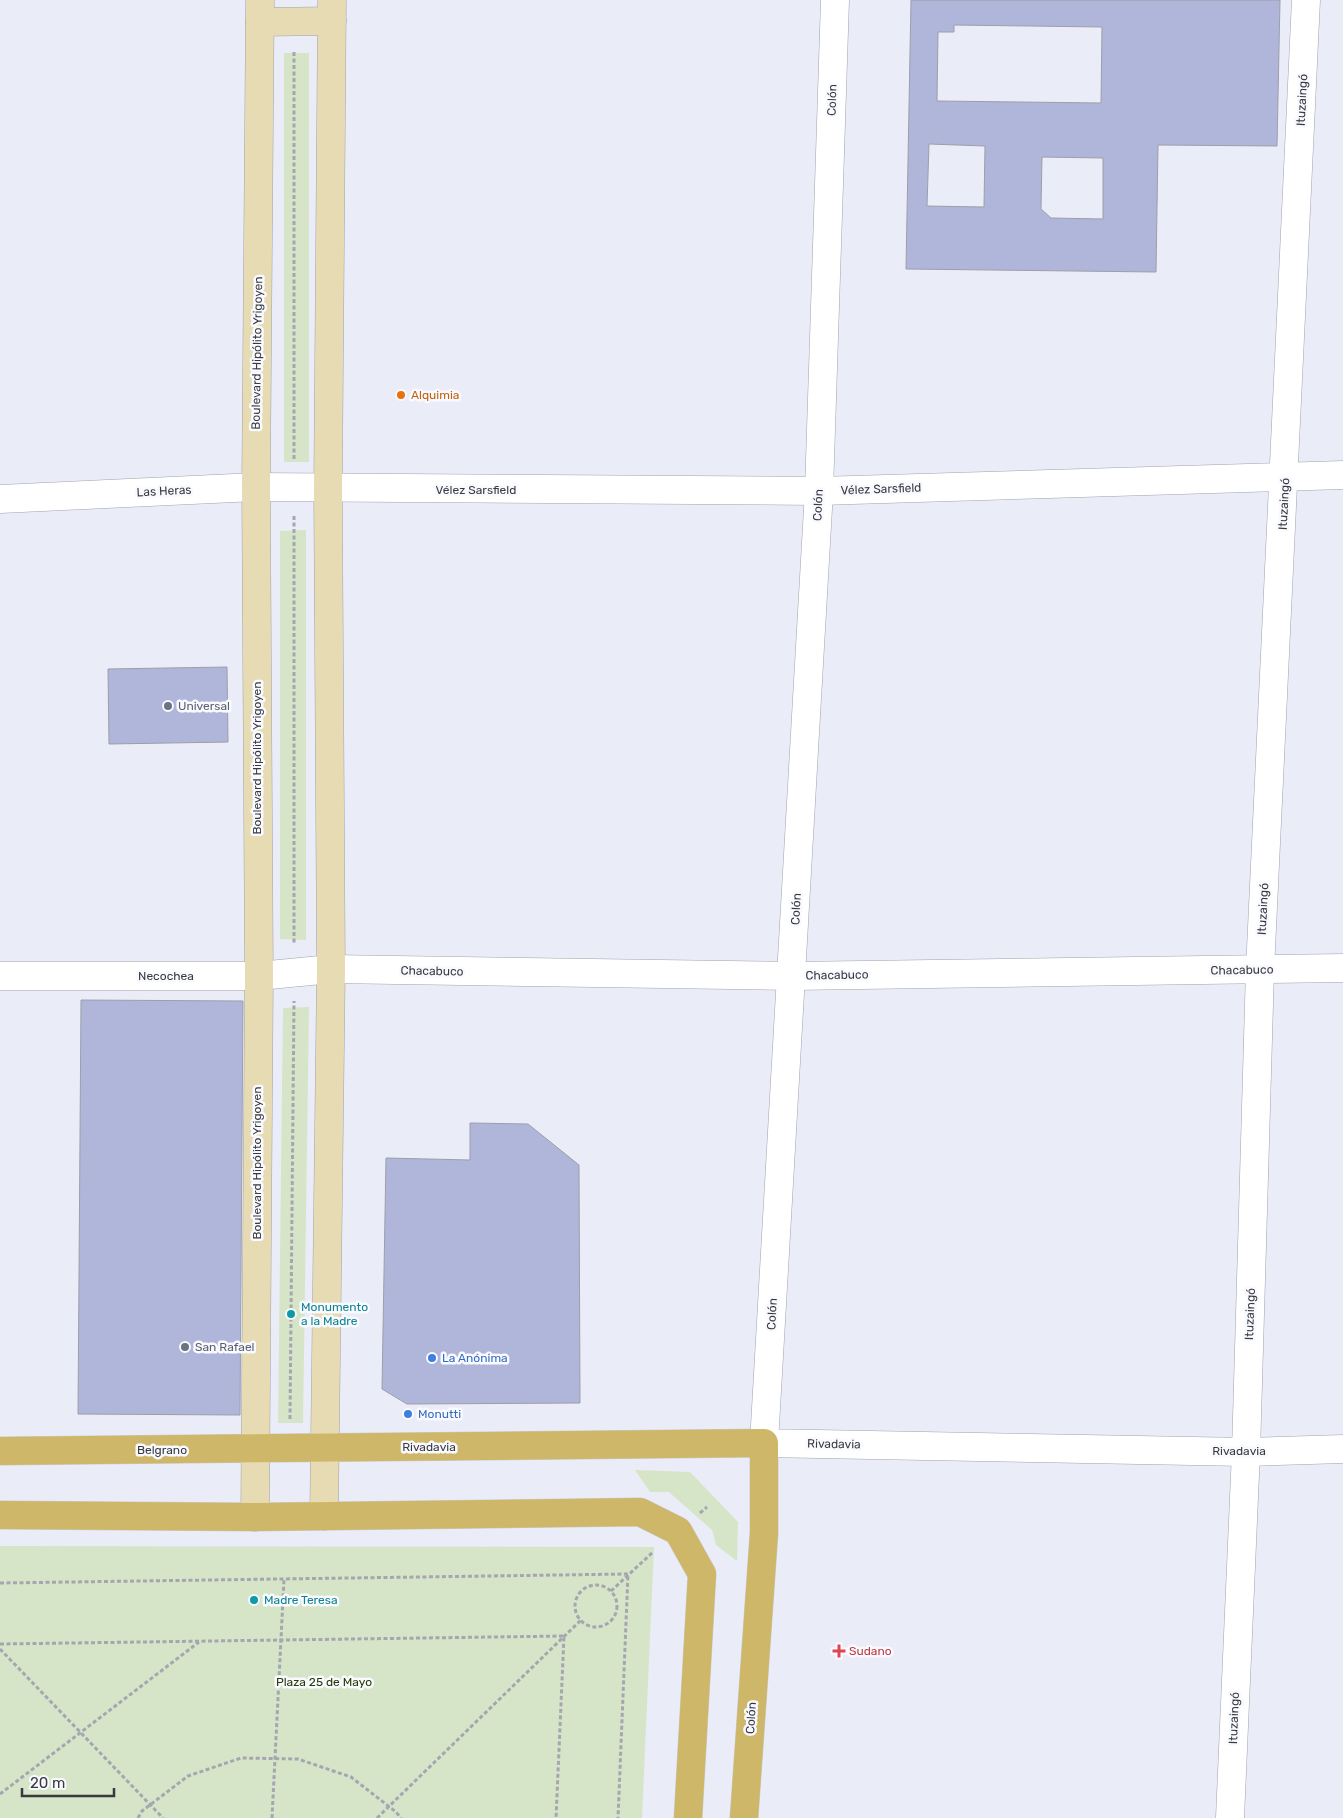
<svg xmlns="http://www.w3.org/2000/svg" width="1343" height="1818" viewBox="0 0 1343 1818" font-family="Rubik,sans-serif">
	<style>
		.green { fill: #d6e5c7 }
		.building { fill: #b0b6d9; stroke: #9c9eaa; fill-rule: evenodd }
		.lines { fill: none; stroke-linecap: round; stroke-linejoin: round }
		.street-casing { stroke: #a0a3ae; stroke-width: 29 }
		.secondary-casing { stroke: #a0a3ae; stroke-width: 29 }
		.primary-casing { stroke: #cccccd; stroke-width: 29 }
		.path { stroke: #a5a6b0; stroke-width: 3; stroke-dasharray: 4 2.5; stroke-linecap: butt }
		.street { stroke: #fff; stroke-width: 28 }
		.secondary { stroke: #e7dbb3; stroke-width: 28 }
		.primary { stroke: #ceb768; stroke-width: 28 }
		.food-dot { fill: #e8710a; stroke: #f9faff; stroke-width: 2 }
		.worship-dot { fill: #6b7280; stroke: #f9faff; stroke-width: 2 }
		.culture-dot { fill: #0f9aa8; stroke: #f9faff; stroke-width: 2 }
		.shop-dot { fill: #3f7fe0; stroke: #f9faff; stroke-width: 2 }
		.health-dot { fill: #e0444e; stroke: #f9faff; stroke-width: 2 }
		.labels { text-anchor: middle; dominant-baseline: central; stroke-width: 5; stroke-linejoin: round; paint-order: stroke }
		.street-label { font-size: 12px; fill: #393a3f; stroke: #f9faff }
		.food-label { font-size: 12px; fill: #c56008; stroke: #f9faff; text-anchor: start }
		.worship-label { font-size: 12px; fill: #5b616d; stroke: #f9faff; text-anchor: start }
		.culture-label { font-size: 12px; fill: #0d838f; stroke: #f9faff; text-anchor: start }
		.shop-label { font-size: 12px; fill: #366cbe; stroke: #f9faff; text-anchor: start }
		.health-label { font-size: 12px; fill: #be3a42; stroke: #f9faff; text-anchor: start }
		.park-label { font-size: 12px; fill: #253a05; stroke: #f9faff }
	</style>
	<rect width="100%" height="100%" fill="#eaecf8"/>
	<g class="green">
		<rect x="284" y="53" width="25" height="409"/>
		<path d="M 306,530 L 306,940 L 280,939 L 280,531 Z"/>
		<path d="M 309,1007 L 303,1423 L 278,1423 L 283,1008 Z"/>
		<path d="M 635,1470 L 690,1472 L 738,1522 L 737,1561 L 716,1545 L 712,1530 L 669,1492 L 650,1492 Z"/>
		<path d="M 0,1546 L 654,1547 L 642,1818 L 0,1818 Z"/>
	</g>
	<g class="building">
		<path d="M 911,0 L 1280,0 L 1277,146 L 1158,145 L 1156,272 L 906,269 ZM 954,25 L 1102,27 L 1101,103 L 937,101 L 938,32 L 954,32 ZM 929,144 L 985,146 L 984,207 L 927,206 ZM 1042,157 L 1103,158 L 1103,219 L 1051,218 L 1041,209 Z"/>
		<path d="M 227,667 L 228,742 L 109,744 L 108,669 Z"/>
		<path d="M 81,1000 L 243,1001 L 240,1415 L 78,1414 Z"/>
		<path d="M 470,1123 L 528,1124 L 579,1165 L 580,1403 L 407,1404 L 382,1389 L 386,1158 L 470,1160 Z"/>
	</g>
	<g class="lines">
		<g class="street-casing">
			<g id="street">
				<path d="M 835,0 L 819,491 L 764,1443 L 1246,1452 L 1343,1449"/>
				<path d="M 0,499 L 256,487 L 819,491 L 1343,475"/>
				<path d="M 0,976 L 259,976 L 331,969 L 792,976 L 1343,968"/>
				<path d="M 1230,1818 L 1246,1452 L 1260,970 L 1306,0"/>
			</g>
		</g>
		<g class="secondary-casing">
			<g id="secondary">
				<path d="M 260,22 L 332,21"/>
				<path d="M 324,1516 L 331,969 L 328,489 L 332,0"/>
				<path d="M 255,1517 L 259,976 L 256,487 L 260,0"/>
			</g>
		</g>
		<g class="primary-casing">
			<g id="primary">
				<path d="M 0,1451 L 764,1443 L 764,1533 L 744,1818"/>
				<path d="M 0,1515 L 255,1517 L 640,1512 L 678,1531 L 702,1574 L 688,1818"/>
			</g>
		</g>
		<g class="path">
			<path d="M 294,459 L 294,51"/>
			<path d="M 294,516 L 294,944"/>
			<path d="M 290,1419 L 294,1001"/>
			<path d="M 700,1513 L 707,1507"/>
			<path d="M 0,1583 L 628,1574 L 618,1818"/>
			<circle cx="596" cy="1606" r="21"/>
			<path d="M 611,1591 L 653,1552"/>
			<path d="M 0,1644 L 564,1636 L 556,1818"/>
			<path d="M 0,1649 L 163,1818"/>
			<path d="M 0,1794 L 199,1642"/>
			<path d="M 138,1818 L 142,1811 L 188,1776 L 241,1758 L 298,1759 L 351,1777 L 396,1812 L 401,1818"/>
			<path d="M 272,1818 L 284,1579"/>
			<path d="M 377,1818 L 581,1620"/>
		</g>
		<use href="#street" class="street"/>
		<use href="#secondary" class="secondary"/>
		<use href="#primary" class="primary"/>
	</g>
	<circle class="food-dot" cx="401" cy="395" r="5"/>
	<g class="worship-dot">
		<circle cx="168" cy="706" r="5"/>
		<circle cx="185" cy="1347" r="5"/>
	</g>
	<g class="culture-dot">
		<circle cx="291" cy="1314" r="5"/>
		<circle cx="254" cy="1600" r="5"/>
	</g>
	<g class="shop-dot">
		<circle cx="432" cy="1358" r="5"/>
		<circle cx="408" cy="1414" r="5"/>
	</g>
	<path class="health-dot" d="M836.5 1643.5h5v5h5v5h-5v5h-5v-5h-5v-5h5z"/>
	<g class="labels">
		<g class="street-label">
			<text transform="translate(832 100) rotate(-88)">Colón</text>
			<text transform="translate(1302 100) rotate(-87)">Ituzaingó</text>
			<text transform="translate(257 353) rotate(-89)">Boulevard Hipólito Yrigoyen</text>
			<text transform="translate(881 489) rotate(-2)">Vélez Sarsfield</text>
			<text x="476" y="490">Vélez Sarsfield</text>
			<text transform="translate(164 491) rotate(-3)">Las Heras</text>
			<text transform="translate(1284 504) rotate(-87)">Ituzaingó</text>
			<text transform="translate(818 505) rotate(-87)">Colón</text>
			<text transform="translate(257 758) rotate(-90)">Boulevard Hipólito Yrigoyen</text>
			<text transform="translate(796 909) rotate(-87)">Colón</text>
			<text transform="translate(1263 909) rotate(-87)">Ituzaingó</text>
			<text transform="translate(1242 970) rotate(-1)">Chacabuco</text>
			<text transform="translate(432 971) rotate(1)">Chacabuco</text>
			<text transform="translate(837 975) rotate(-1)">Chacabuco</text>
			<text x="166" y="976">Necochea</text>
			<text transform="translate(257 1163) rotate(-90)">Boulevard Hipólito Yrigoyen</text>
			<text transform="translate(772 1314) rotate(-87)">Colón</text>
			<text transform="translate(1250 1314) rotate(-88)">Ituzaingó</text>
			<text transform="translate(834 1444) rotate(1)">Rivadavia</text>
			<text x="429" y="1447">Rivadavia</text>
			<text x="162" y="1450">Belgrano</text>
			<text x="1239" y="1451">Rivadavia</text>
			<text transform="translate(751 1718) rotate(-86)">Colón</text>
			<text transform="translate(1234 1718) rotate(-88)">Ituzaingó</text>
		</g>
		<g class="food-label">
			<text x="411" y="395">Alquimia</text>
		</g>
		<g class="worship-label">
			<text x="178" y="706">Universal</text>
			<text x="195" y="1347">San Rafael</text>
		</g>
		<g class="culture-label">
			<text x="301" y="1307">Monumento<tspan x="301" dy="14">a la Madre</tspan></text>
			<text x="264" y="1600">Madre Teresa</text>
		</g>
		<g class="shop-label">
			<text x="442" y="1358">La Anónima</text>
			<text x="418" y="1414">Monutti</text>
		</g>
		<g class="health-label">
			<text x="849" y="1651">Sudano</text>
		</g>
		<g class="park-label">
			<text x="324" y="1682">Plaza 25 de Mayo</text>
		</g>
	</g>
	<path d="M22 1788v8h92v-8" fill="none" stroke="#393a3f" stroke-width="2.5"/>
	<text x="30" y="1788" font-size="15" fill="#393a3f" stroke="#f9faff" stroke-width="4" paint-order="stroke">20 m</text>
</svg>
